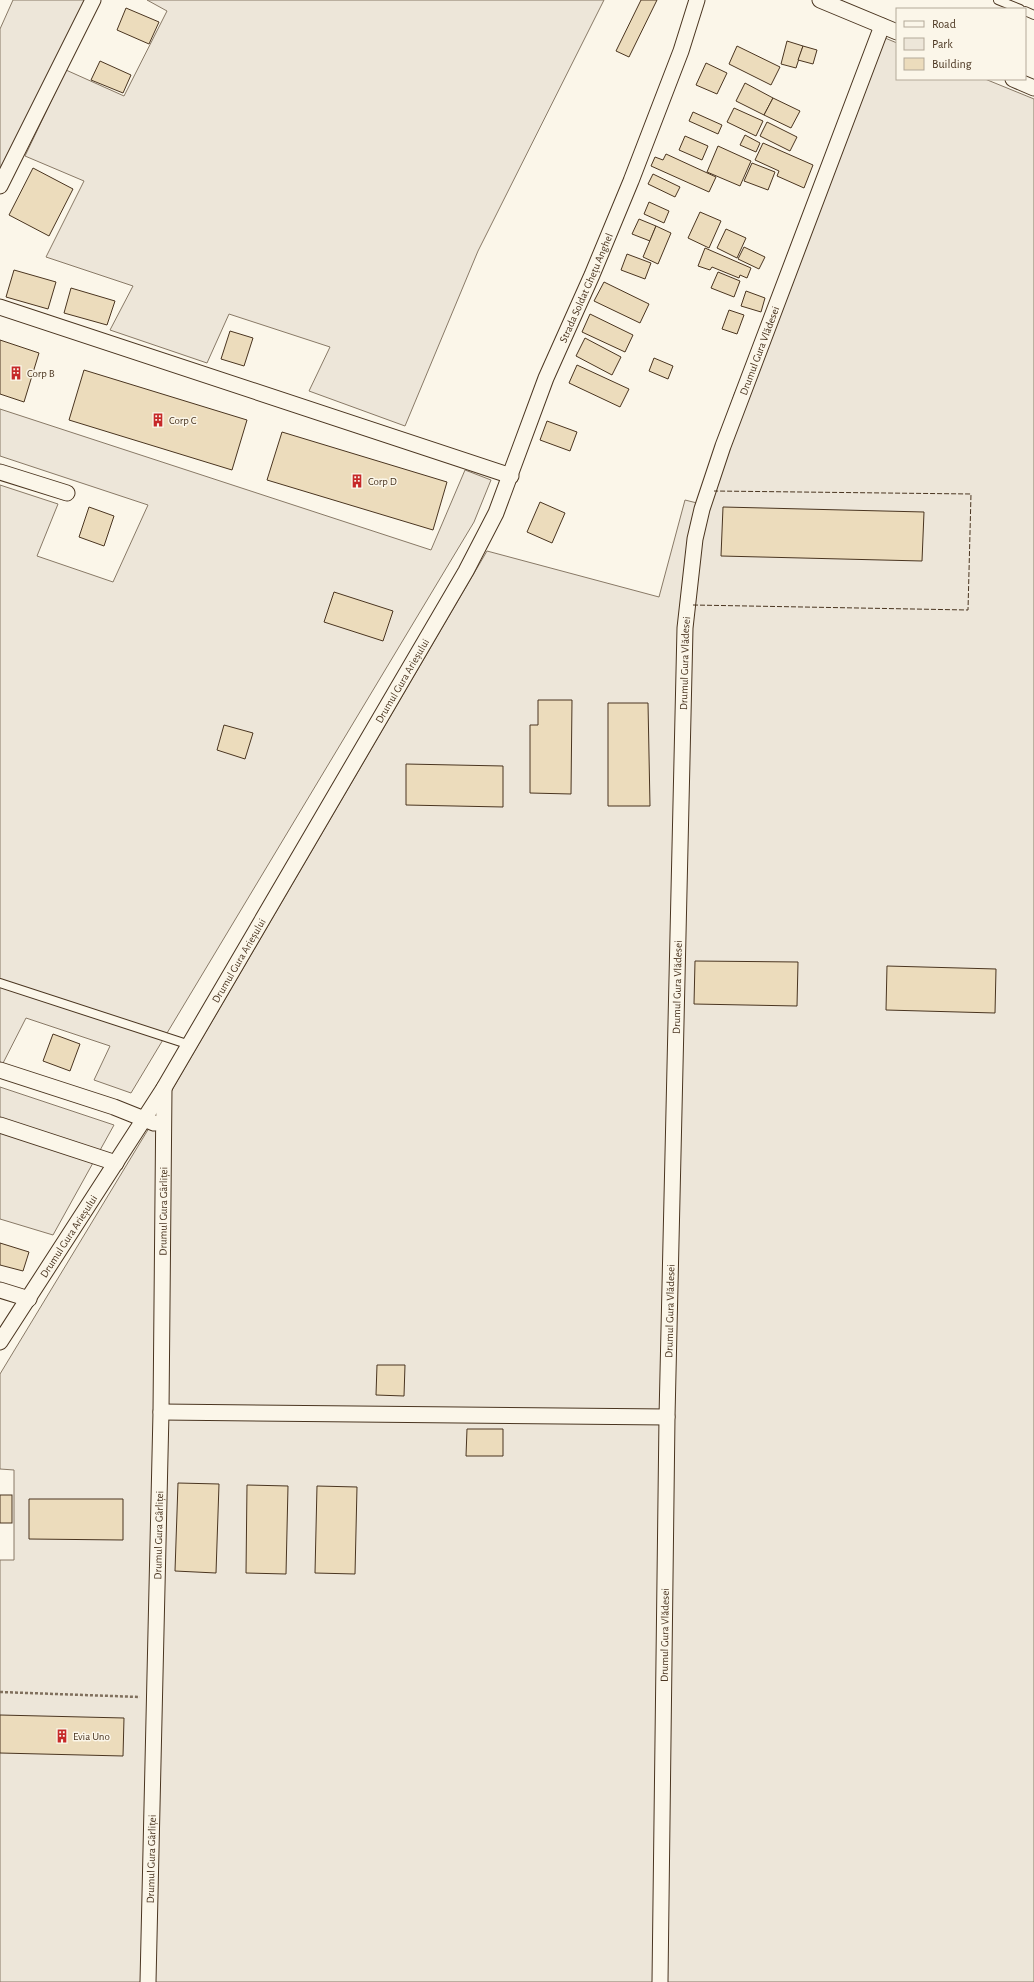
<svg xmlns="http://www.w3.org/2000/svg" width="1034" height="1982" viewBox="0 0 1034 1982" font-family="'Alegreya Sans',sans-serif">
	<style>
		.green { fill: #ede6d9; stroke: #887966 }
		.building { fill: #ecdcbc; stroke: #4a3520 }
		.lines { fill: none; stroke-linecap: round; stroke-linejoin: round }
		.lane-casing { stroke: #4a3520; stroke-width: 10 }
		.street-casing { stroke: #4a3520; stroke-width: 17 }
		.path { stroke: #7f6f5c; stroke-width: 2.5; stroke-dasharray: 3 2; stroke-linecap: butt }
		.lane { stroke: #fbf6e9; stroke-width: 8 }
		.street { stroke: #fbf6e9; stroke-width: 15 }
		.fence { stroke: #4a3520; stroke-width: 1; stroke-dasharray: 5 2; stroke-linecap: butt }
		.labels { text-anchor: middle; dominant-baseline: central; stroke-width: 3; stroke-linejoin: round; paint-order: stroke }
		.street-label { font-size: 11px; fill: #4a3520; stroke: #fbf6e9 }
		.poi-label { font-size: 11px; fill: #4a3520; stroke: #fbf6e9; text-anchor: start }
	</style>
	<rect width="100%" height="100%" fill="#fbf6e9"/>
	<g class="green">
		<path d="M 13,0 L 86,0 L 0,169 L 0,29 Z"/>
		<path d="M 147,0 L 604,0 L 478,251 L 405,426 L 309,391 L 330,347 L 229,314 L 207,363 L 110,330 L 133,286 L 46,257 L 84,181 L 25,156 L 66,70 L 124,96 L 167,11 Z"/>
		<path d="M 885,38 L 897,43 L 897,79 L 985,79 L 1034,99 L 1034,1982 L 0,1982 L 0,1560 L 14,1560 L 14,1470 L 0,1469 L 0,1374 L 169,1095 L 487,551 L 659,597 L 685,500 L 697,503 L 735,392 L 749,397 Z"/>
		<path d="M 0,409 L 431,550 L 465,470 L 491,480 L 474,522 L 131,1093 L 94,1080 L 110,1046 L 26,1018 L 0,1069 L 0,485 L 58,504 L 37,556 L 113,582 L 148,505 L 0,456 Z"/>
		<path d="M 0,1087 L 114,1125 L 53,1235 L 0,1219 Z"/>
	</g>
	<g class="building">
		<path d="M 641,0 L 657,0 L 629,57 L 616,51 Z"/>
		<path d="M 126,8 L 159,22 L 149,44 L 117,30 Z"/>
		<path d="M 787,41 L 803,46 L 796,68 L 781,64 Z"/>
		<path d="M 737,46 L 780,67 L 771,85 L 729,64 Z"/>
		<path d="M 803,46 L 817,50 L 813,64 L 798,60 Z"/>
		<path d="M 100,61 L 131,75 L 123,93 L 91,80 Z"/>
		<path d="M 706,63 L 727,73 L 717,94 L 696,85 Z"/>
		<path d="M 745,83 L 773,98 L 764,115 L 736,101 Z"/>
		<path d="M 773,98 L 800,111 L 791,128 L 764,115 Z"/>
		<path d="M 734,108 L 763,121 L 756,136 L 727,122 Z"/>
		<path d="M 693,112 L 722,125 L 718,134 L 689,121 Z"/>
		<path d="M 767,122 L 797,137 L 790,151 L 760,136 Z"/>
		<path d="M 745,135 L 760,143 L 756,152 L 740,145 Z"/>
		<path d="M 685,136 L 708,146 L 702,160 L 679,150 Z"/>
		<path d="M 763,143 L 813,165 L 804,188 L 777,176 L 779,171 L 755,160 Z"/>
		<path d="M 718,146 L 751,161 L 740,186 L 707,172 Z"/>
		<path d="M 666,154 L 716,177 L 709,192 L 651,166 L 655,157 L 663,160 Z"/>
		<path d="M 752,163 L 775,172 L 768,190 L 744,181 Z"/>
		<path d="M 33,168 L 73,189 L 49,236 L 9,215 Z"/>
		<path d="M 653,174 L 680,187 L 675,197 L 648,184 Z"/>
		<path d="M 649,202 L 669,211 L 664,223 L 644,214 Z"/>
		<path d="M 700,212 L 721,221 L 709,248 L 688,238 Z"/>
		<path d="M 639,219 L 656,226 L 650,241 L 632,234 Z"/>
		<path d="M 656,226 L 671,233 L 658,264 L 643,257 Z"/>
		<path d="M 726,229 L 746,238 L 737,258 L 717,248 Z"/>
		<path d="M 744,247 L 765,257 L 759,269 L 738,259 Z"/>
		<path d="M 705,248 L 751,268 L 747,278 L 740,275 L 739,278 L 712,267 L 710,270 L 698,266 Z"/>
		<path d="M 627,254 L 651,263 L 645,279 L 621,270 Z"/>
		<path d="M 14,270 L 56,282 L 48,309 L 6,297 Z"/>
		<path d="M 718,272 L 740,281 L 734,297 L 711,288 Z"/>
		<path d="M 604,282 L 649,304 L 640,323 L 594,301 Z"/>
		<path d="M 71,288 L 115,301 L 107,325 L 64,313 Z"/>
		<path d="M 746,291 L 765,298 L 761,312 L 741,306 Z"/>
		<path d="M 729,310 L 744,315 L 737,334 L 722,329 Z"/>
		<path d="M 590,314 L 633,335 L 625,352 L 582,332 Z"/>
		<path d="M 230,331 L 253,338 L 244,366 L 221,359 Z"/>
		<path d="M 585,338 L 621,357 L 612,375 L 576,356 Z"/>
		<path d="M 0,340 L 39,353 L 24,402 L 0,394 Z"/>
		<path d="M 654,358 L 673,366 L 668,379 L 649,371 Z"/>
		<path d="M 577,365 L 629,389 L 620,407 L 569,383 Z"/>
		<path d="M 84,370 L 247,420 L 232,470 L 69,420 Z"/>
		<path d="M 547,421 L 577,432 L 570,451 L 540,440 Z"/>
		<path d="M 282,432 L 447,482 L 433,530 L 267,480 Z"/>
		<path d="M 540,502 L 565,513 L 552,543 L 527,532 Z"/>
		<path d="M 89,507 L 114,516 L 104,546 L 79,537 Z"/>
		<path d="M 723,507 L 924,512 L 922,561 L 721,556 Z"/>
		<path d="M 334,592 L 393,611 L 383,641 L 324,622 Z"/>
		<path d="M 538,700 L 572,700 L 571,794 L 530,793 L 530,725 L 538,725 Z"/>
		<path d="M 608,703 L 648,703 L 650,806 L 608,806 Z"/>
		<path d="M 224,725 L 253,733 L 245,759 L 217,750 Z"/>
		<path d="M 406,764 L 503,766 L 503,807 L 406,805 Z"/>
		<path d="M 695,961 L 798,962 L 797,1006 L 694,1004 Z"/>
		<path d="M 887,966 L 996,969 L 995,1013 L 886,1010 Z"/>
		<path d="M 53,1034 L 80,1044 L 70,1071 L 43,1061 Z"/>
		<path d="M 0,1243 L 29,1252 L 23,1271 L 0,1265 Z"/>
		<path d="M 377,1365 L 405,1365 L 404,1396 L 376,1395 Z"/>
		<path d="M 467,1429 L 503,1429 L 503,1456 L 466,1456 Z"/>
		<path d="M 178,1483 L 219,1484 L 216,1573 L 175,1571 Z"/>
		<path d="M 247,1485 L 288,1486 L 286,1574 L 246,1573 Z"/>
		<path d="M 317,1486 L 357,1487 L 355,1574 L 315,1573 Z"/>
		<rect x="0" y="1495" width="12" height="28"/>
		<path d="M 29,1499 L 123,1499 L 123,1540 L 29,1539 Z"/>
		<path d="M 0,1715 L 124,1718 L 123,1756 L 0,1753 Z"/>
	</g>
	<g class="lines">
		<g class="lane-casing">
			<g id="lane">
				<path d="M 998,0 L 1020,9"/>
				<path d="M 1025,11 L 1034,15"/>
				<path d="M 0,983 L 190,1045"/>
			</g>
		</g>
		<g class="street-casing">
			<g id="street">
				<path d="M 820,0 L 897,32"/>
				<path d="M 1013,79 L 1034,88"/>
				<path d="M 0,186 L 93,0"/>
				<path d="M 0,307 L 511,476"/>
				<path d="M 0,472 L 67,493"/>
				<path d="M 0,1070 L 114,1107 L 154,1123"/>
				<path d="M 0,1125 L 116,1163"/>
				<path d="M 0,1290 L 29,1299"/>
				<path id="s1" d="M 0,1342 L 164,1088 L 466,571 L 496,513 L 546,378 L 592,275 L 631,181 L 681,51 L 697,0"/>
				<path d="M 161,1412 L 667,1417"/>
				<path id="s2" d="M 148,1982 L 161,1412 L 164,1088"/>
				<path id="s3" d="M 660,1982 L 667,1417 L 685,628 L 695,539 L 702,509 L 723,446 L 882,26"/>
			</g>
		</g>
		<path class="path" d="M 0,1692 L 140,1697"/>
		<use href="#lane" class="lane"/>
		<use href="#street" class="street"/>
		<path class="fence" d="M 693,605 L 968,610 L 971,494 L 714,491"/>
	</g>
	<defs>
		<g id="building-bare" transform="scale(1.08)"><path d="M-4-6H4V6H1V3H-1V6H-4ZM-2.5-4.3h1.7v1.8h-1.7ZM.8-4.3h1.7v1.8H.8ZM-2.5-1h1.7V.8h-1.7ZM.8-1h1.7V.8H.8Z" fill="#c62828" stroke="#fbf6e9" stroke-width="2.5" paint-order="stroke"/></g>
	</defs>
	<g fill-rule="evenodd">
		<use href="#building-bare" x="16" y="373"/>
		<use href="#building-bare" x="158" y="420"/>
		<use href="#building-bare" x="357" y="481"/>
		<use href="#building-bare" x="62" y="1736"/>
	</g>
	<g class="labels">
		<g class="street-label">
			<text stroke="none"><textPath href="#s1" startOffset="1209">Strada Soldat Ghețu Anghel</textPath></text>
			<text stroke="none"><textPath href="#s3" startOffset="1643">Drumul Gura Vlădesei</textPath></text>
			<text stroke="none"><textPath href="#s3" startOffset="1319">Drumul Gura Vlădesei</textPath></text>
			<text stroke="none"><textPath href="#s1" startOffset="774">Drumul Gura Arieșului</textPath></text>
			<text stroke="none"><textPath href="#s1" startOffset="450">Drumul Gura Arieșului</textPath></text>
			<text stroke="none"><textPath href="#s3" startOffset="995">Drumul Gura Vlădesei</textPath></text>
			<text stroke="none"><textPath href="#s2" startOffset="771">Drumul Gura Gârliței</textPath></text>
			<text stroke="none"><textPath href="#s1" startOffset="126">Drumul Gura Arieșului</textPath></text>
			<text stroke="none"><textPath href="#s3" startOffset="671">Drumul Gura Vlădesei</textPath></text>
			<text stroke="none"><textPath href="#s2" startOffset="447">Drumul Gura Gârliței</textPath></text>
			<text stroke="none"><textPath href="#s3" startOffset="347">Drumul Gura Vlădesei</textPath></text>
			<text stroke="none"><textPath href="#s2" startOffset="123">Drumul Gura Gârliței</textPath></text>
		</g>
		<g class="poi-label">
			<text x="27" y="373">Corp B</text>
			<text x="169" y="420">Corp C</text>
			<text x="368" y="481">Corp D</text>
			<text x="73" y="1736">Evia Uno</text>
		</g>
	</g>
	<rect x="896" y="8" width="130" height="72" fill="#fbf6e9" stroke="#b4a999"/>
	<rect x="904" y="21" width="20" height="6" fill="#fbf6e9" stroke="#b4a999"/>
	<text x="932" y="28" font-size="12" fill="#4a3520">Road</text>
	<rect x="904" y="38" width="20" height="12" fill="#ede6d9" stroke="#b4a999"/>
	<text x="932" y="48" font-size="12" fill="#4a3520">Park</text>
	<rect x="904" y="58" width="20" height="12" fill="#ecdcbc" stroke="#b4a999"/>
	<text x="932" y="68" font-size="12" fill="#4a3520">Building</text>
</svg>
